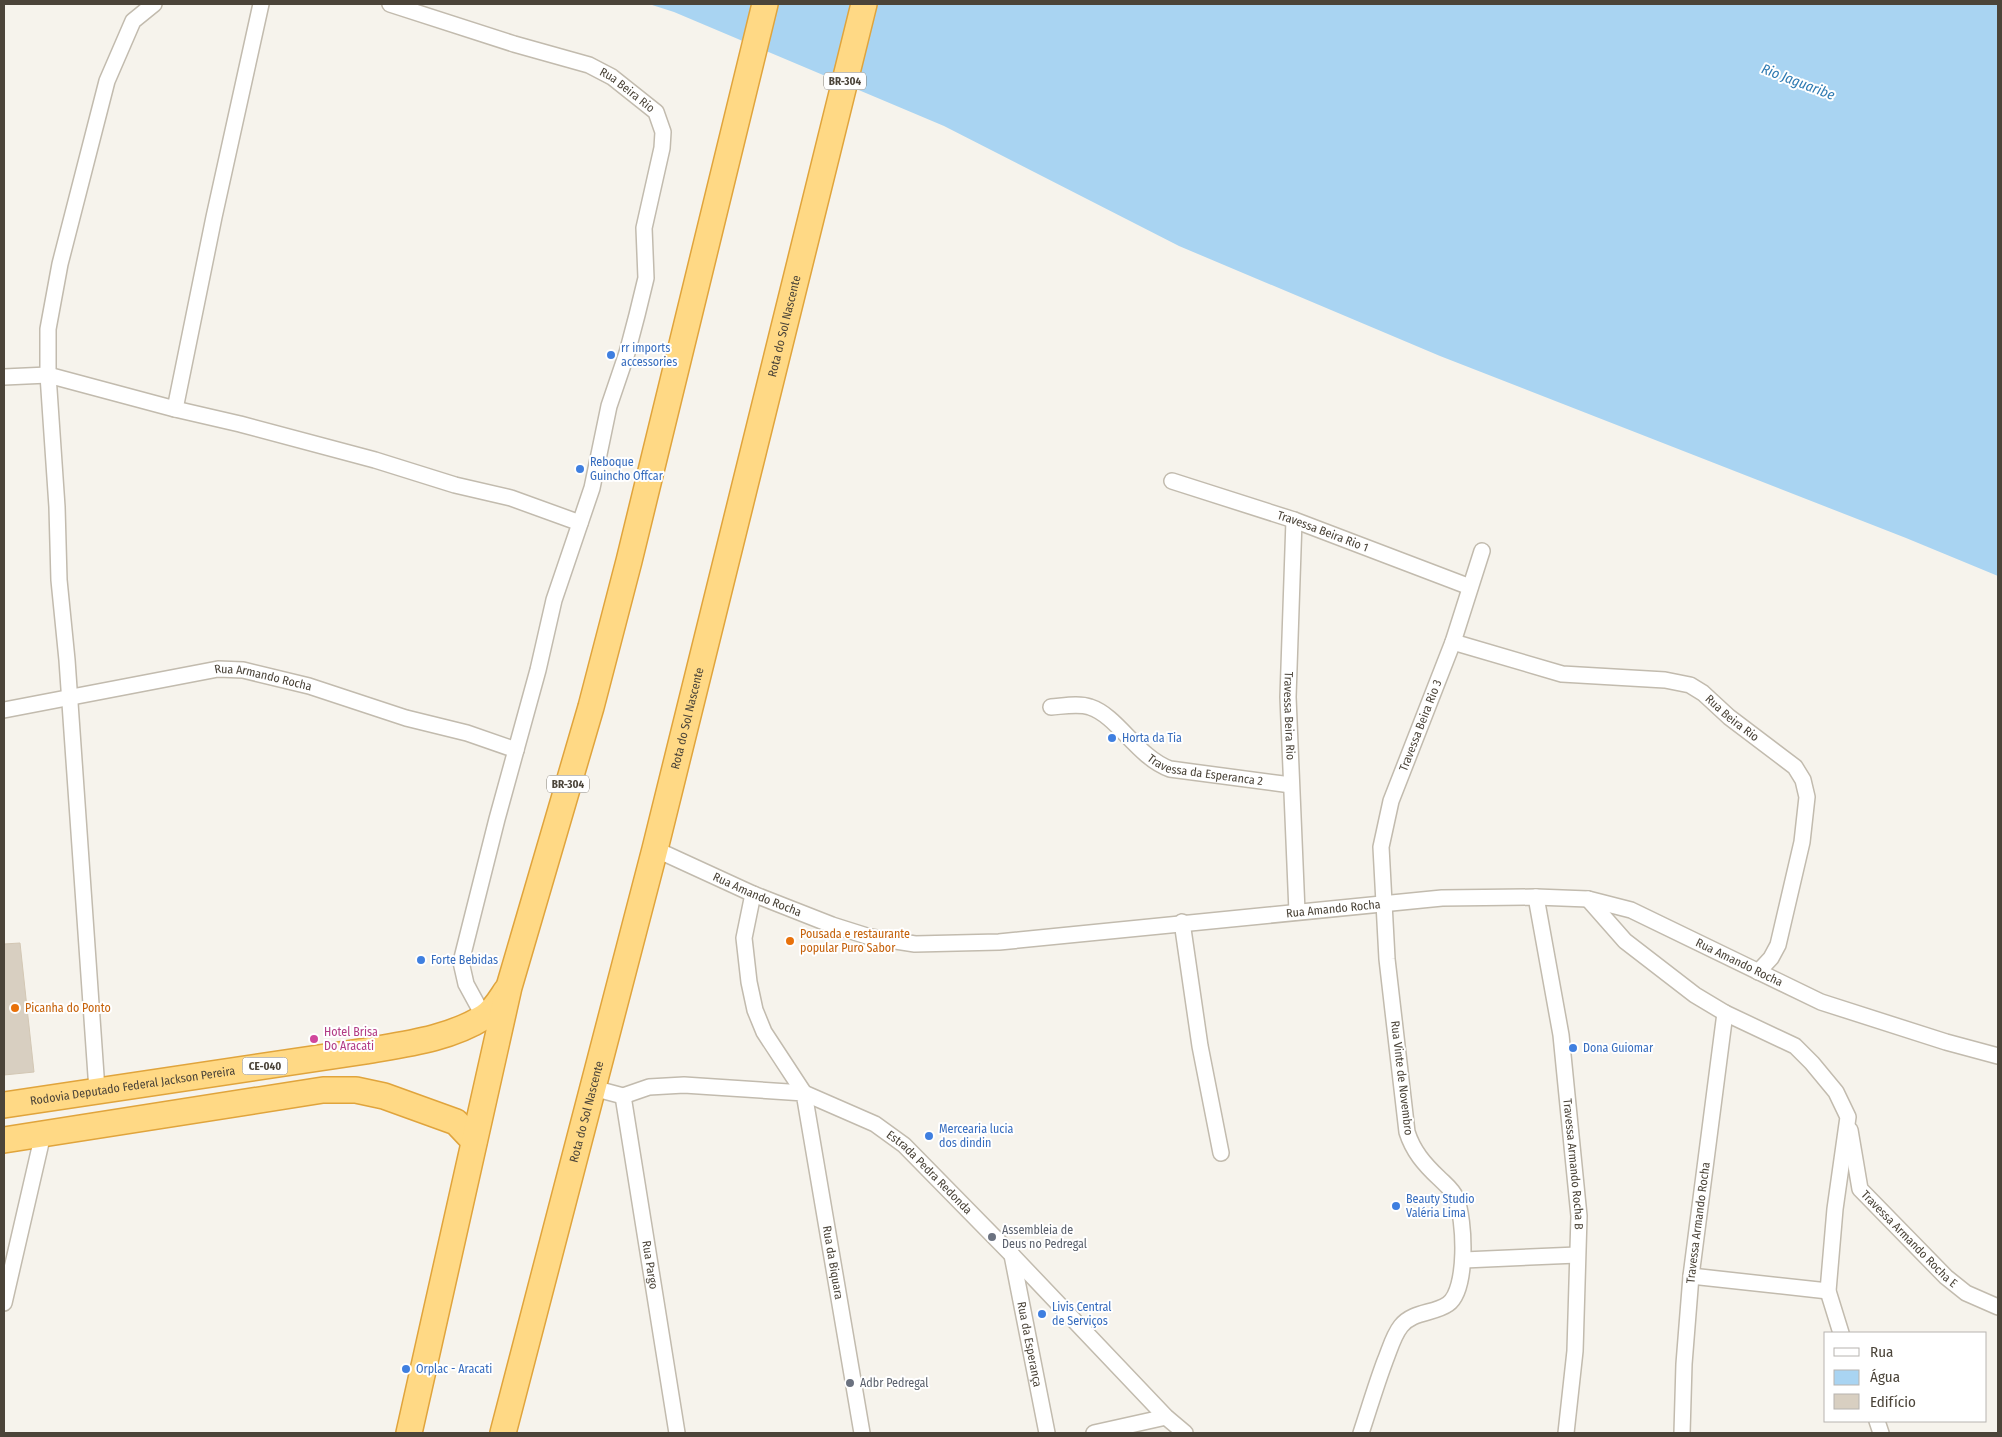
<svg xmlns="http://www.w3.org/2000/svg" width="2002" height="1437" viewBox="0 0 2002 1437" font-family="'Fira Sans Condensed',sans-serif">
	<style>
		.water { fill: #a9d4f2 }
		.building { fill: #d8cfc1; stroke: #d3c7b4 }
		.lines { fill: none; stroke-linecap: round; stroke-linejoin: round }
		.minor-casing { stroke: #c2bbae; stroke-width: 18 }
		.trunk-casing { stroke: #e0a43c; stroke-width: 28 }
		.minor { stroke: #fff; stroke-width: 15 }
		.trunk { stroke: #ffd985; stroke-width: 25 }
		.shop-dot { fill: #3f7fe0; stroke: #fff; stroke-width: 2 }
		.food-dot { fill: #e8710a; stroke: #fff; stroke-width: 2 }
		.hotel-dot { fill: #d1479c; stroke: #fff; stroke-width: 2 }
		.worship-dot { fill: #6b7280; stroke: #fff; stroke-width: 2 }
		.labels { text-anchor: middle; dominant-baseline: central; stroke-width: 4; stroke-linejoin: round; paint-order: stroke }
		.shield { fill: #fff; stroke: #817c74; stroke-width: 1 }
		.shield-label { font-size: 11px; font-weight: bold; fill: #4b4439 }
		.street-label { font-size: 12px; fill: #4b4439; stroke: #fff }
		.shop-label { font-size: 12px; fill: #366cbe; stroke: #fff; text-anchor: start }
		.food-label { font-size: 12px; fill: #c56008; stroke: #fff; text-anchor: start }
		.hotel-label { font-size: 12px; fill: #b23c85; stroke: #fff; text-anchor: start }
		.worship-label { font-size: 12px; fill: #5b616d; stroke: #fff; text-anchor: start }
		.water-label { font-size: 14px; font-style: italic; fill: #2e7ab2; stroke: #fff }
	</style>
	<rect width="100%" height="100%" fill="#f6f3ec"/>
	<path class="water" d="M 649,4 L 1998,4 L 1998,576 L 1906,538 L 1440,356 L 1179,246 L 944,126 L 674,12 Z"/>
	<path class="building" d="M 20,943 L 34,1072 L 4,1075 L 4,944 Z"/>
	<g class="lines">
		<g class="minor-casing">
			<g id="minor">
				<path id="s1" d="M 390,4 L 514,44 L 589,65 L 612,77 L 656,112 L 663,132 L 662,148 L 644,228 L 646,278 L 637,315 L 627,353 L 609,406 L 592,488 L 554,600 L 538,670 L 497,819 L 461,962 L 466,984 L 484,1017"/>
				<path d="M 4,377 L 48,375 L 175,409 L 240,424 L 375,460 L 455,485 L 511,498 L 580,523"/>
				<path d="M 175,409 L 214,217 L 261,4"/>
				<path id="s2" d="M 1172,481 L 1294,520 L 1470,587"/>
				<path id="s3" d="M 1294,520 L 1288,697 L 1297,912"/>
				<path id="s4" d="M 1453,642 L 1562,674 L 1665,680 L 1690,685 L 1703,693 L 1729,717 L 1795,767 L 1803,780 L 1807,797 L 1802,842 L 1778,945 L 1771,958 L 1758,972"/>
				<path id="s5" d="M 1051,707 C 1064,706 1079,703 1090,707 C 1118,716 1137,757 1170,769 L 1291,785"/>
				<path id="s6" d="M 4,710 L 218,669 L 243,670 L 309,686 L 406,718 L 467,733 L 516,750"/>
				<path id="s7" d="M 655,849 L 753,894 L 832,925 L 870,937 L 915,944 L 999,942 L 1442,898 L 1536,897 L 1588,899 L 1631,910 L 1821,1002 L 1946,1042 L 1998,1056"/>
				<path id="s8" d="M 753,894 L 744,938 L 749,982 L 755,1010 L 764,1032 L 804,1093 L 875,1124 L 904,1145 L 1012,1255 L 1166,1417 L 1185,1433"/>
				<path id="s9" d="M 1536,897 L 1561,1035 L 1579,1216 L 1575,1351 L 1566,1433"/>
				<path d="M 1588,899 L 1625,941 L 1695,995 L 1725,1013 L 1795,1046 L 1812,1063 L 1836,1092 L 1848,1117 L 1835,1209 L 1828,1291 L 1841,1333"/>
				<path d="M 1182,922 L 1200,1046 L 1221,1153"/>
				<path id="s10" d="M 593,1088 L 623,1096 L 649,1087 L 684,1085 L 804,1093 L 862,1433"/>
				<path d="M 97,1090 L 67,660 L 59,580 L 57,507 L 48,375 L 48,329 L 60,264 L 107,81 L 133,21 L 154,4"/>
				<path id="s11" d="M 623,1096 L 677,1433"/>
				<path id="s12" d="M 1850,1130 L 1860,1189 L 1946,1277 L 1966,1293 L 1998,1307"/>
				<path id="s13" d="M 1012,1255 L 1047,1433"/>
				<path d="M 1464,1260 L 1577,1255"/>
				<path d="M 1691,1276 L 1828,1291"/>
				<path d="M 4,1303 L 43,1134"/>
				<path d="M 1877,1421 L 1881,1433"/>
				<path d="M 1094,1433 L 1166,1417"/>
				<path id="s14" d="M 1361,1433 C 1369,1409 1376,1385 1385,1361 C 1390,1349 1393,1336 1401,1326 C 1413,1311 1434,1314 1448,1304 C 1468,1290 1465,1219 1456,1198 C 1453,1190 1445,1184 1439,1178 C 1424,1164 1413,1151 1407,1132 L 1387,959 L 1381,847 L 1391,801 L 1453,642 L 1482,551"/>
				<path id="s15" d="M 1682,1433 L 1684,1364 L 1691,1276 L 1725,1013"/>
			</g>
		</g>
		<g class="trunk-casing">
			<g id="trunk">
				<path id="s16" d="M 4,1105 L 366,1051 C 406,1044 449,1039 484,1017 C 494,1011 500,1000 506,991"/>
				<path d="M 4,1140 L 323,1090 L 356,1090 L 384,1096 L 456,1122 L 474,1141"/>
				<path d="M 409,1433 L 509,987 L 591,707 L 629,561 L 765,4"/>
				<path id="s17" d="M 503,1433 L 655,849 L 864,4"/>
			</g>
		</g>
		<use href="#minor" class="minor"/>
		<use href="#trunk" class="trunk"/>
	</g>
	<g class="shop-dot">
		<circle cx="611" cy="355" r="5"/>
		<circle cx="580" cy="469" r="5"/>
		<circle cx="1112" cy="738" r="5"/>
		<circle cx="421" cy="960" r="5"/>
		<circle cx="1573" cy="1048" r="5"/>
		<circle cx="929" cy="1136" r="5"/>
		<circle cx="1396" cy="1206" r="5"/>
		<circle cx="1042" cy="1314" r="5"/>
		<circle cx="406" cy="1369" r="5"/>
	</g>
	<g class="food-dot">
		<circle cx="790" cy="941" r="5"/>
		<circle cx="15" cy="1008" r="5"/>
	</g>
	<circle class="hotel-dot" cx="314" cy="1039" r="5"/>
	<g class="worship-dot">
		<circle cx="992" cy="1237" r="5"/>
		<circle cx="850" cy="1383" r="5"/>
	</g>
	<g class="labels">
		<g class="shield">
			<rect x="824" y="72.5" width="42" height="17" rx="4"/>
			<rect x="547" y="775.5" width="42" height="17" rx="4"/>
			<rect x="242.5" y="1057.5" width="45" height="17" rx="4"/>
		</g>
		<g class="shield-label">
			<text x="845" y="81">BR-304</text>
			<text x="568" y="784">BR-304</text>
			<text x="265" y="1066">CE-040</text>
		</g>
		<g class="street-label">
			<text stroke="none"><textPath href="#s1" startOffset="254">Rua Beira Rio</textPath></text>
			<text stroke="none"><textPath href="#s17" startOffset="1142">Rota do Sol Nascente</textPath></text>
			<text stroke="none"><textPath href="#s2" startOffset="159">Travessa Beira Rio 1</textPath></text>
			<text stroke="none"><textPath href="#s6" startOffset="264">Rua Armando Rocha</textPath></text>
			<text stroke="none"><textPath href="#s3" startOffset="196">Travessa Beira Rio</textPath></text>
			<text stroke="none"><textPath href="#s4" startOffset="296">Rua Beira Rio</textPath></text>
			<text stroke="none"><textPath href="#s17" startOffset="738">Rota do Sol Nascente</textPath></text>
			<text stroke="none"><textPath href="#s14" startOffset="775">Travessa Beira Rio 3</textPath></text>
			<text stroke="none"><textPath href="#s5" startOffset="176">Travessa da Esperanca 2</textPath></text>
			<text stroke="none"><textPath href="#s7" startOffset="112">Rua Amando Rocha</textPath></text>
			<text stroke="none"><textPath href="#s7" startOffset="698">Rua Amando Rocha</textPath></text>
			<text stroke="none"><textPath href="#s7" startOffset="1118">Rua Amando Rocha</textPath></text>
			<text transform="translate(1402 1078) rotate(83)">Rua Vinte de Novembro</text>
			<text stroke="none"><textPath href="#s16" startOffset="130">Rodovia Deputado Federal Jackson Pereira</textPath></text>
			<text stroke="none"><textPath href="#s17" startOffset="332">Rota do Sol Nascente</textPath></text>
			<text stroke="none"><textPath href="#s9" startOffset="270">Travessa Armando Rocha B</textPath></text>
			<text stroke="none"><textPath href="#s8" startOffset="365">Estrada Pedra Redonda</textPath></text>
			<text stroke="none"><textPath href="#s15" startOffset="211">Travessa Armando Rocha</textPath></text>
			<text stroke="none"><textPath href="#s12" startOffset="130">Travessa Armando Rocha E</textPath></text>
			<text stroke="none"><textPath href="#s10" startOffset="386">Rua da Biquara</textPath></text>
			<text stroke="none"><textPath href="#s11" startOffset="171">Rua Pargo</textPath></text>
			<text stroke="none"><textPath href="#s13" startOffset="91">Rua da Esperança</textPath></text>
		</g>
		<g class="shop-label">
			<text x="621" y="348">rr imports<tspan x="621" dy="14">accessories</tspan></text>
			<text x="590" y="462">Reboque<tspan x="590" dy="14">Guincho Offcar</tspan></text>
			<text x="1122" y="738">Horta da Tia</text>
			<text x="431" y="960">Forte Bebidas</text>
			<text x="1583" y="1048">Dona Guiomar</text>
			<text x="939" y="1129">Mercearia lucia<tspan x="939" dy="14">dos dindin</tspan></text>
			<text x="1406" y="1199">Beauty Studio<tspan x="1406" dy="14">Valéria Lima</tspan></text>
			<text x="1052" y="1307">Livis Central<tspan x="1052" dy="14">de Serviços</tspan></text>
			<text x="416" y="1369">Orplac - Aracati</text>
		</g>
		<g class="food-label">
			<text x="800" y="934">Pousada e restaurante<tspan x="800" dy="14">popular Puro Sabor</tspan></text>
			<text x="25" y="1008">Picanha do Ponto</text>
		</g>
		<g class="hotel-label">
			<text x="324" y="1032">Hotel Brisa<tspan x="324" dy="14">Do Aracati</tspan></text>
		</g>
		<g class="worship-label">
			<text x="1002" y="1230">Assembleia de<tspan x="1002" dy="14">Deus no Pedregal</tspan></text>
			<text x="860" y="1383">Adbr Pedregal</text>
		</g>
		<g class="water-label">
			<text transform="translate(1798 82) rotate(21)">Rio Jaguaribe</text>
		</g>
	</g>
	<rect width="2002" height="1437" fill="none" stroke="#4b4439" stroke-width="10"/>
	<rect x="1824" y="1332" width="162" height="90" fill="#ffffff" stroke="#b7b4b0"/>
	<rect x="1834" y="1348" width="25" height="8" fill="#ffffff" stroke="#b7b4b0"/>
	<text x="1870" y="1357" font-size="15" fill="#4b4439">Rua</text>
	<rect x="1834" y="1370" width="25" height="15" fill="#a9d4f2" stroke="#b7b4b0"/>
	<text x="1870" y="1382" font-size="15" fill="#4b4439">Água</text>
	<rect x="1834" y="1394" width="25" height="15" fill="#d8cfc1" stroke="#b7b4b0"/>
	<text x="1870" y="1407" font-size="15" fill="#4b4439">Edifício</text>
</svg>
